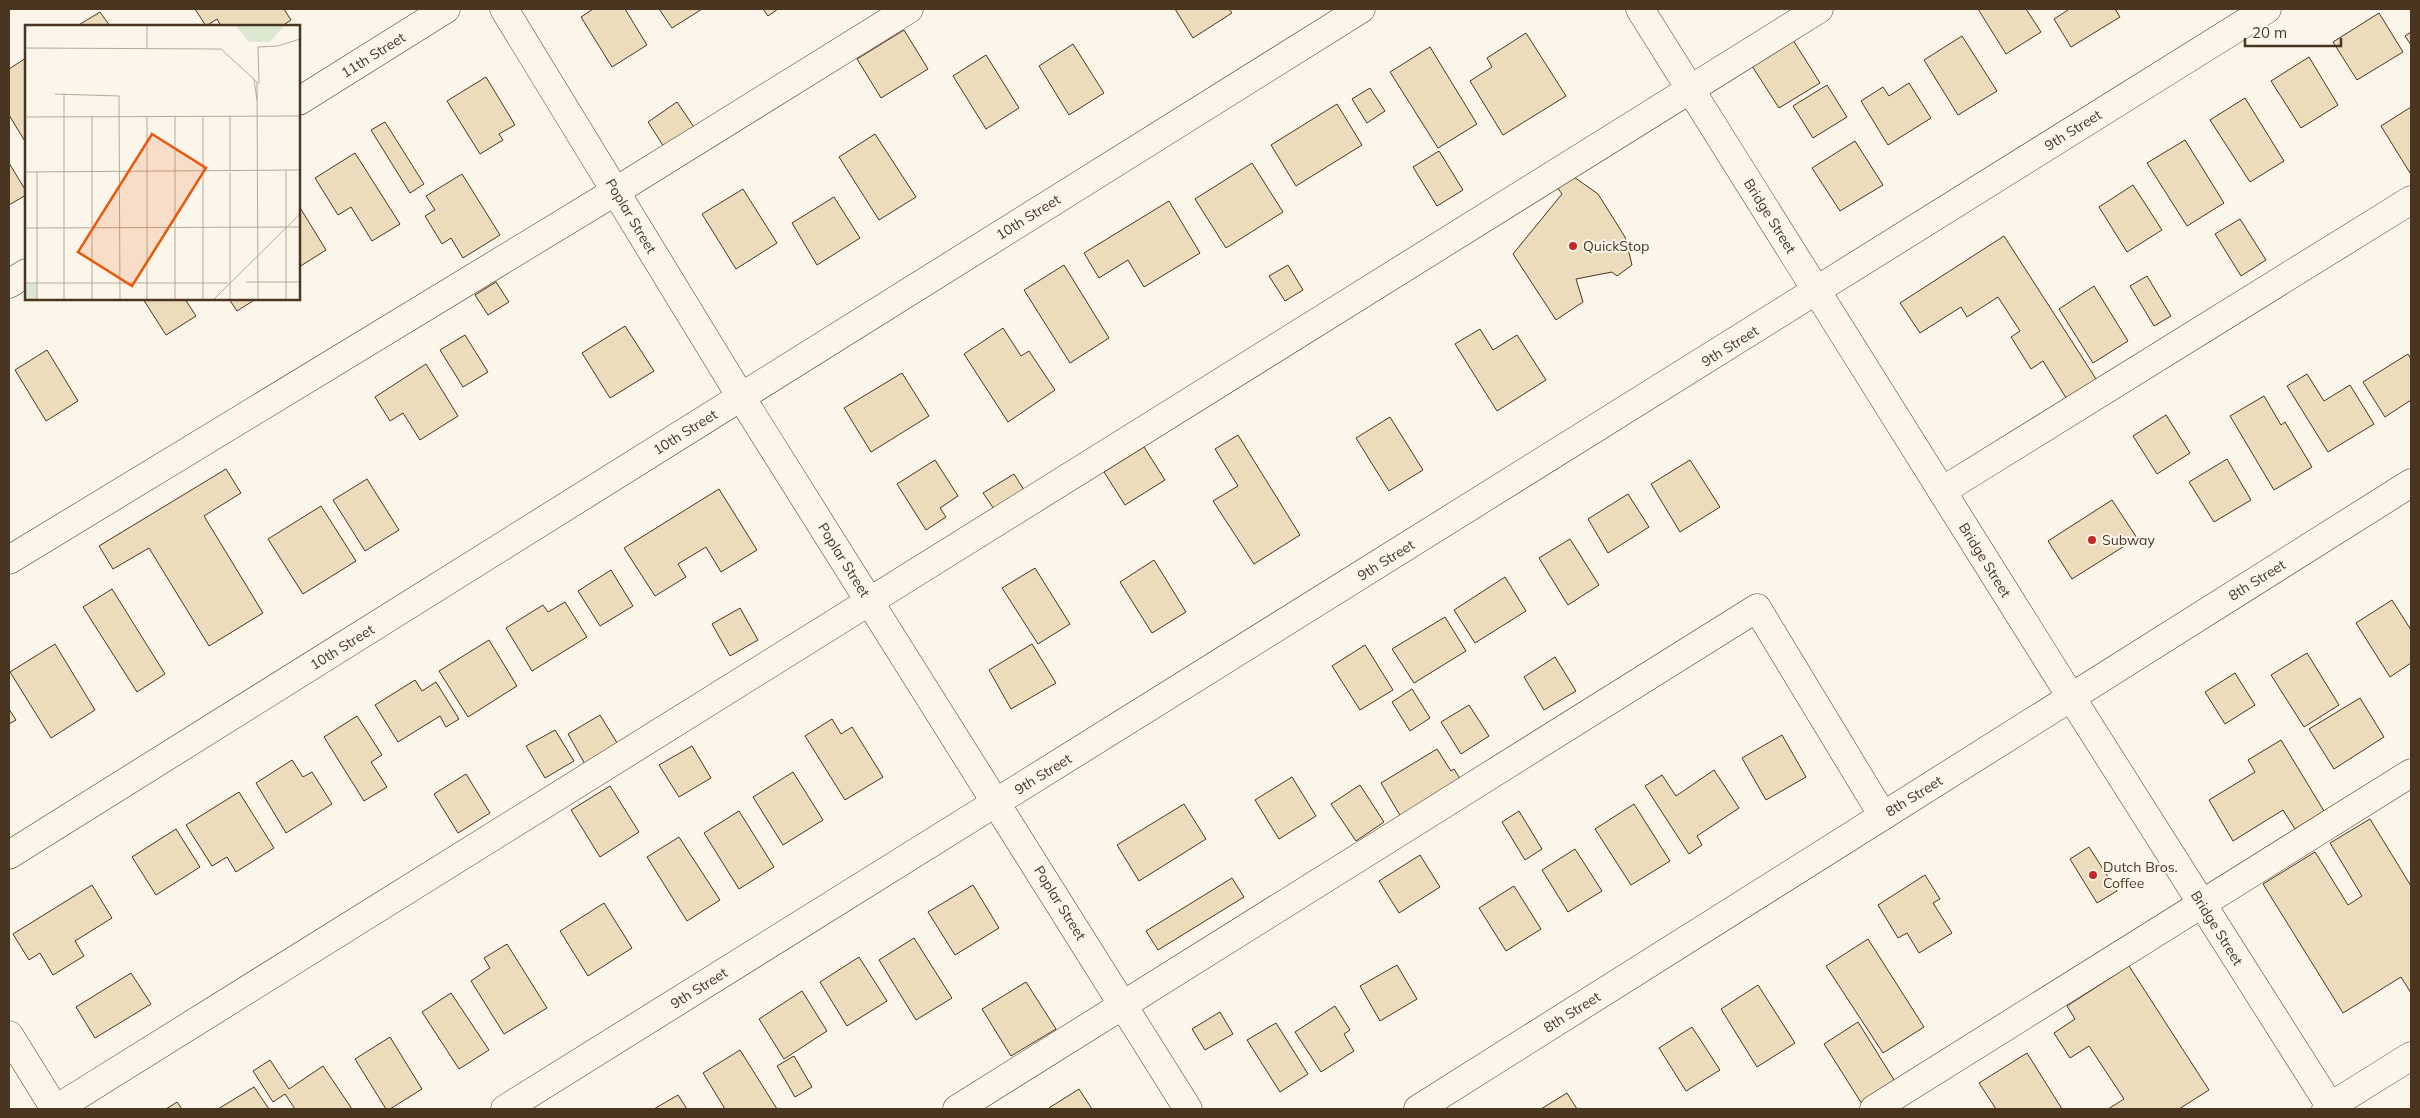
<svg xmlns="http://www.w3.org/2000/svg" width="2420" height="1118" viewBox="0 0 2420 1118" font-family="Mulish,sans-serif">
	<style>
		.building { fill: #ecdcbc; stroke: #4a3520 }
		.lines { fill: none; stroke-linecap: round; stroke-linejoin: round }
		.minor-casing { stroke: #4a3520; stroke-width: 29 }
		.highway-casing { stroke: #4a3520; stroke-width: 29 }
		.minor { stroke: #fbf6e9; stroke-width: 28 }
		.highway { stroke: #fbf6e9; stroke-width: 28 }
		.poi-dot { fill: #c62828; stroke: #fbf6e9; stroke-width: 2 }
		.labels { text-anchor: middle; dominant-baseline: central; stroke-width: 4; stroke-linejoin: round; paint-order: stroke }
		.street-label { font-size: 14px; fill: #4a3520; stroke: #fbf6e9 }
		.poi-label { font-size: 14px; fill: #4a3520; stroke: #fbf6e9; text-anchor: start }
		.inset-road { fill: none; stroke: #b4a999; stroke-width: 1 }
		.view { fill: #e8590c; fill-opacity: 0.15; stroke: #e8590c; stroke-width: 2.5 }
		.inset-edge { fill: none; stroke: #4a3520; stroke-width: 2.5 }
	</style>
	<rect width="100%" height="100%" fill="#fbf6e9"/>
	<g class="building">
		<path d="M 195,9 L 284,9 L 291,20 L 282,26 L 221,26 L 217,19 L 206,26 Z"/>
		<path d="M 593,9 L 625,9 L 647,45 L 612,67 L 581,17 Z"/>
		<path d="M 659,9 L 702,9 L 672,28 Z"/>
		<path d="M 763,9 L 778,9 L 768,16 Z"/>
		<path d="M 1175,9 L 1229,9 L 1232,13 L 1193,38 Z"/>
		<path d="M 1978,9 L 2026,9 L 2041,32 L 2006,54 Z"/>
		<path d="M 2067,9 L 2115,9 L 2120,17 L 2071,47 L 2054,19 L 2068,10 Z"/>
		<path d="M 100,12 L 110,26 L 77,26 Z"/>
		<path d="M 2379,13 L 2403,52 L 2357,80 L 2333,42 Z"/>
		<path d="M 904,30 L 928,69 L 881,98 L 857,59 Z"/>
		<path d="M 2411,32 L 2411,45 L 2405,36 Z"/>
		<path d="M 1526,33 L 1566,96 L 1503,135 L 1470,81 L 1492,67 L 1487,58 Z"/>
		<path d="M 1962,36 L 1997,91 L 1958,115 L 1924,60 Z"/>
		<path d="M 1793,40 L 1820,83 L 1779,108 L 1752,66 Z"/>
		<path d="M 1073,44 L 1104,93 L 1069,115 L 1039,66 Z"/>
		<path d="M 1430,47 L 1477,124 L 1438,148 L 1390,72 Z"/>
		<path d="M 986,55 L 1019,108 L 986,129 L 953,76 Z"/>
		<path d="M 2309,57 L 2338,105 L 2301,128 L 2271,81 Z"/>
		<path d="M 26,58 L 26,143 L 9,115 L 9,69 Z"/>
		<path d="M 486,77 L 515,125 L 499,134 L 503,140 L 480,154 L 447,101 Z"/>
		<path d="M 1909,83 L 1931,118 L 1888,145 L 1861,101 L 1883,87 L 1889,96 Z"/>
		<path d="M 1827,85 L 1847,117 L 1813,138 L 1793,106 Z"/>
		<path d="M 1370,88 L 1385,111 L 1367,123 L 1352,99 Z"/>
		<path d="M 2245,98 L 2284,161 L 2250,182 L 2210,120 Z"/>
		<path d="M 677,102 L 694,127 L 664,147 L 648,122 Z"/>
		<path d="M 1337,104 L 1362,145 L 1296,186 L 1271,145 Z"/>
		<path d="M 2411,107 L 2411,172 L 2410,173 L 2381,126 Z"/>
		<path d="M 385,122 L 424,184 L 410,193 L 371,130 Z"/>
		<path d="M 875,134 L 916,197 L 879,220 L 839,157 Z"/>
		<path d="M 2185,140 L 2224,203 L 2187,226 L 2147,163 Z"/>
		<path d="M 1855,141 L 1883,185 L 1840,211 L 1812,168 Z"/>
		<path d="M 1439,151 L 1463,190 L 1437,206 L 1413,167 Z"/>
		<path d="M 355,153 L 400,224 L 372,241 L 351,207 L 338,215 L 315,178 Z"/>
		<path d="M 9,163 L 26,191 L 26,195 L 9,205 Z"/>
		<path d="M 1252,163 L 1283,212 L 1226,248 L 1195,199 Z"/>
		<path d="M 462,174 L 500,235 L 463,258 L 451,238 L 442,244 L 425,216 L 435,210 L 426,196 Z"/>
		<path d="M 1574,177 L 1598,194 L 1625,237 L 1632,265 L 1617,276 L 1612,272 L 1576,279 L 1583,302 L 1556,320 L 1513,254 L 1562,194 L 1557,187 Z"/>
		<path d="M 2133,185 L 2162,230 L 2127,252 L 2099,207 Z"/>
		<path d="M 743,189 L 777,243 L 736,269 L 702,214 Z"/>
		<path d="M 834,197 L 860,238 L 817,265 L 792,223 Z"/>
		<path d="M 1169,201 L 1200,253 L 1144,287 L 1128,260 L 1099,278 L 1084,253 Z"/>
		<path d="M 299,206 L 326,250 L 299,267 Z"/>
		<path d="M 2240,219 L 2266,260 L 2241,276 L 2215,234 Z"/>
		<path d="M 2004,236 L 2098,382 L 2068,401 L 2043,361 L 2031,369 L 2011,337 L 2020,331 L 1998,297 L 1967,317 L 1961,307 L 1920,333 L 1900,303 Z"/>
		<path d="M 1064,265 L 1109,338 L 1070,363 L 1024,290 Z"/>
		<path d="M 1288,265 L 1303,290 L 1285,301 L 1269,276 Z"/>
		<path d="M 2147,276 L 2171,316 L 2154,326 L 2130,286 Z"/>
		<path d="M 496,282 L 509,302 L 488,315 L 475,295 Z"/>
		<path d="M 2094,286 L 2128,341 L 2093,363 L 2059,309 Z"/>
		<path d="M 143,299 L 185,299 L 196,316 L 166,335 Z"/>
		<path d="M 229,299 L 256,299 L 237,311 Z"/>
		<path d="M 625,326 L 654,371 L 610,398 L 582,353 Z"/>
		<path d="M 1003,328 L 1021,356 L 1029,351 L 1055,390 L 1008,422 L 964,354 Z"/>
		<path d="M 1480,329 L 1493,350 L 1517,335 L 1546,380 L 1497,411 L 1455,344 Z"/>
		<path d="M 465,335 L 488,372 L 463,387 L 440,350 Z"/>
		<path d="M 47,350 L 78,401 L 46,421 L 15,370 Z"/>
		<path d="M 2408,354 L 2411,359 L 2411,400 L 2385,417 L 2363,382 Z"/>
		<path d="M 426,364 L 458,416 L 420,440 L 403,413 L 390,421 L 375,397 Z"/>
		<path d="M 902,373 L 929,416 L 871,452 L 844,408 Z"/>
		<path d="M 2307,374 L 2324,401 L 2350,385 L 2374,424 L 2328,452 L 2287,386 Z"/>
		<path d="M 2264,396 L 2281,425 L 2285,422 L 2312,467 L 2274,490 L 2230,416 Z"/>
		<path d="M 2166,415 L 2190,453 L 2157,474 L 2133,436 Z"/>
		<path d="M 1390,417 L 1423,470 L 1389,491 L 1356,438 Z"/>
		<path d="M 1238,435 L 1300,535 L 1254,564 L 1213,501 L 1238,486 L 1215,449 Z"/>
		<path d="M 1144,447 L 1165,480 L 1125,505 L 1104,472 Z"/>
		<path d="M 2227,459 L 2251,500 L 2214,522 L 2189,482 Z"/>
		<path d="M 935,460 L 958,496 L 940,508 L 946,517 L 926,530 L 897,484 Z"/>
		<path d="M 1690,460 L 1720,507 L 1680,532 L 1651,484 Z"/>
		<path d="M 226,469 L 241,493 L 204,516 L 263,613 L 209,646 L 149,548 L 113,569 L 99,546 Z"/>
		<path d="M 1014,474 L 1024,490 L 994,509 L 983,493 Z"/>
		<path d="M 367,479 L 399,530 L 365,551 L 333,500 Z"/>
		<path d="M 719,489 L 757,550 L 721,572 L 706,547 L 678,564 L 686,577 L 655,596 L 624,548 Z"/>
		<path d="M 1628,494 L 1649,527 L 1608,553 L 1588,519 Z"/>
		<path d="M 2112,500 L 2137,538 L 2072,579 L 2048,541 Z"/>
		<path d="M 321,506 L 356,561 L 303,594 L 268,539 Z"/>
		<path d="M 1570,539 L 1599,585 L 1568,605 L 1539,558 Z"/>
		<path d="M 1154,560 L 1186,612 L 1152,633 L 1120,582 Z"/>
		<path d="M 1035,568 L 1070,624 L 1038,644 L 1002,588 Z"/>
		<path d="M 611,570 L 633,606 L 600,626 L 578,591 Z"/>
		<path d="M 1505,577 L 1526,611 L 1475,643 L 1454,610 Z"/>
		<path d="M 112,589 L 165,674 L 137,692 L 83,607 Z"/>
		<path d="M 2392,600 L 2411,630 L 2411,663 L 2390,677 L 2356,623 Z"/>
		<path d="M 565,602 L 587,637 L 532,671 L 506,628 L 543,605 L 548,612 Z"/>
		<path d="M 740,608 L 758,640 L 730,656 L 712,624 Z"/>
		<path d="M 1445,617 L 1466,651 L 1414,683 L 1392,649 Z"/>
		<path d="M 489,640 L 517,686 L 468,717 L 439,671 Z"/>
		<path d="M 55,644 L 95,710 L 51,738 L 10,672 Z"/>
		<path d="M 1032,644 L 1056,683 L 1011,709 L 989,670 Z"/>
		<path d="M 1365,645 L 1393,690 L 1360,710 L 1332,666 Z"/>
		<path d="M 2307,653 L 2339,705 L 2304,727 L 2271,675 Z"/>
		<path d="M 1555,657 L 1576,691 L 1544,710 L 1524,677 Z"/>
		<path d="M 2235,673 L 2255,705 L 2225,724 L 2205,692 Z"/>
		<path d="M 415,680 L 422,691 L 436,682 L 459,719 L 446,727 L 440,716 L 398,742 L 375,705 Z"/>
		<path d="M 1412,689 L 1430,718 L 1410,731 L 1392,702 Z"/>
		<path d="M 2360,698 L 2384,737 L 2334,769 L 2309,729 Z"/>
		<path d="M 1469,705 L 1489,736 L 1461,754 L 1441,722 Z"/>
		<path d="M 9,709 L 16,720 L 9,724 Z"/>
		<path d="M 600,715 L 619,746 L 586,766 L 568,734 Z"/>
		<path d="M 357,716 L 382,755 L 371,762 L 387,787 L 364,801 L 324,737 Z"/>
		<path d="M 832,719 L 841,734 L 852,727 L 883,777 L 845,800 L 805,736 Z"/>
		<path d="M 555,730 L 574,761 L 545,778 L 526,746 Z"/>
		<path d="M 1782,735 L 1806,777 L 1766,800 L 1742,758 Z"/>
		<path d="M 2281,740 L 2324,811 L 2295,829 L 2283,810 L 2233,841 L 2209,800 L 2255,772 L 2248,760 Z"/>
		<path d="M 692,746 L 711,778 L 679,797 L 659,765 Z"/>
		<path d="M 1437,749 L 1451,771 L 1454,769 L 1464,785 L 1404,822 L 1381,783 Z"/>
		<path d="M 292,760 L 303,777 L 312,772 L 332,804 L 286,833 L 256,783 Z"/>
		<path d="M 1714,770 L 1739,808 L 1697,836 L 1702,845 L 1689,854 L 1645,786 L 1662,775 L 1676,796 Z"/>
		<path d="M 793,772 L 823,820 L 783,845 L 753,797 Z"/>
		<path d="M 466,774 L 490,813 L 458,833 L 434,794 Z"/>
		<path d="M 1292,777 L 1316,816 L 1279,839 L 1255,800 Z"/>
		<path d="M 1360,785 L 1384,822 L 1356,841 L 1331,804 Z"/>
		<path d="M 610,786 L 639,832 L 600,857 L 571,810 Z"/>
		<path d="M 239,792 L 274,848 L 236,872 L 227,857 L 212,866 L 186,825 Z"/>
		<path d="M 1184,804 L 1206,839 L 1139,881 L 1117,845 Z"/>
		<path d="M 1634,804 L 1670,861 L 1631,885 L 1595,829 Z"/>
		<path d="M 739,811 L 774,867 L 739,889 L 704,833 Z"/>
		<path d="M 1519,811 L 1542,849 L 1525,860 L 1502,822 Z"/>
		<path d="M 2370,819 L 2411,886 L 2411,993 L 2401,977 L 2343,1013 L 2263,884 L 2315,852 L 2348,905 L 2362,896 L 2330,843 Z"/>
		<path d="M 176,829 L 200,867 L 156,895 L 132,857 Z"/>
		<path d="M 679,837 L 720,900 L 687,921 L 647,857 Z"/>
		<path d="M 2089,847 L 2117,891 L 2097,903 L 2070,859 Z"/>
		<path d="M 1575,849 L 1602,891 L 1568,912 L 1542,870 Z"/>
		<path d="M 1420,855 L 1440,887 L 1399,913 L 1379,881 Z"/>
		<path d="M 1925,875 L 1940,899 L 1933,903 L 1952,933 L 1919,953 L 1907,933 L 1898,938 L 1878,905 Z"/>
		<path d="M 1232,878 L 1244,897 L 1158,950 L 1146,931 Z"/>
		<path d="M 92,885 L 112,918 L 75,941 L 84,956 L 53,975 L 40,953 L 29,960 L 13,934 Z"/>
		<path d="M 973,885 L 999,928 L 955,955 L 928,912 Z"/>
		<path d="M 1514,886 L 1541,929 L 1506,951 L 1479,908 Z"/>
		<path d="M 604,903 L 632,948 L 588,976 L 560,931 Z"/>
		<path d="M 914,938 L 952,998 L 916,1020 L 879,960 Z"/>
		<path d="M 1868,939 L 1924,1027 L 1883,1053 L 1826,966 Z"/>
		<path d="M 507,944 L 547,1008 L 504,1034 L 471,981 L 490,968 L 484,958 Z"/>
		<path d="M 859,957 L 887,1001 L 847,1026 L 820,982 Z"/>
		<path d="M 1397,965 L 1417,999 L 1380,1021 L 1360,986 Z"/>
		<path d="M 2129,966 L 2209,1090 L 2179,1109 L 2108,1109 L 2124,1099 L 2089,1046 L 2070,1058 L 2054,1033 L 2075,1019 L 2067,1006 Z"/>
		<path d="M 131,973 L 151,1004 L 95,1038 L 76,1007 Z"/>
		<path d="M 1026,982 L 1056,1029 L 1011,1056 L 982,1009 Z"/>
		<path d="M 1758,985 L 1795,1043 L 1757,1067 L 1721,1009 Z"/>
		<path d="M 802,991 L 827,1031 L 784,1059 L 759,1019 Z"/>
		<path d="M 451,993 L 489,1050 L 459,1069 L 422,1012 Z"/>
		<path d="M 1335,1006 L 1350,1030 L 1344,1034 L 1354,1051 L 1321,1072 L 1295,1032 Z"/>
		<path d="M 1220,1012 L 1233,1034 L 1205,1050 L 1192,1029 Z"/>
		<path d="M 1858,1022 L 1896,1083 L 1862,1104 L 1824,1044 Z"/>
		<path d="M 1276,1023 L 1308,1074 L 1280,1092 L 1247,1040 Z"/>
		<path d="M 1692,1027 L 1720,1070 L 1686,1091 L 1659,1048 Z"/>
		<path d="M 390,1037 L 422,1089 L 390,1109 L 386,1109 L 355,1059 Z"/>
		<path d="M 740,1050 L 777,1109 L 725,1109 L 703,1073 Z"/>
		<path d="M 2027,1053 L 2062,1109 L 1996,1109 L 1979,1083 Z"/>
		<path d="M 794,1056 L 812,1087 L 795,1097 L 777,1066 Z"/>
		<path d="M 270,1060 L 289,1089 L 323,1066 L 352,1109 L 295,1109 L 285,1094 L 273,1102 L 253,1071 Z"/>
		<path d="M 254,1087 L 269,1109 L 218,1109 Z"/>
		<path d="M 1079,1089 L 1092,1109 L 1049,1109 L 1049,1108 Z"/>
		<path d="M 1567,1093 L 1577,1109 L 1541,1109 Z"/>
		<path d="M 678,1095 L 687,1109 L 654,1109 Z"/>
		<path d="M 177,1102 L 182,1109 L 166,1109 Z"/>
	</g>
	<g class="lines">
		<g class="minor-casing">
			<g id="minor">
				<path d="M 504,9 L 741,397 L 1188,1109"/>
				<path d="M 299,101 L 446,9"/>
				<path d="M 9,284 L 26,273"/>
				<path d="M 1942,491 L 2411,200"/>
				<path d="M 9,560 L 616,191 L 909,9"/>
				<path d="M 9,855 L 1361,9"/>
				<path d="M 9,1035 L 55,1109"/>
				<path d="M 56,1109 L 1819,9"/>
				<path d="M 505,1109 L 2267,9"/>
				<path d="M 957,1109 L 1757,608 L 1883,816"/>
				<path d="M 1418,1109 L 2411,483"/>
				<path d="M 1874,1109 L 2411,773"/>
				<path d="M 2326,1109 L 2411,1056"/>
			</g>
		</g>
		<g class="highway-casing">
			<path id="highway" d="M 1640,9 L 2071,697 L 2332,1109"/>
		</g>
		<use href="#minor" class="minor"/>
		<use href="#highway" class="highway"/>
	</g>
	<g class="poi-dot">
		<circle cx="1573" cy="246" r="5"/>
		<circle cx="2092" cy="540" r="5"/>
		<circle cx="2093" cy="875" r="5"/>
	</g>
	<g class="labels">
		<g class="street-label">
			<text transform="translate(373 55) rotate(-32)">11th Street</text>
			<text transform="translate(2073 130) rotate(-32)">9th Street</text>
			<text transform="translate(631 216) rotate(59)">Poplar Street</text>
			<text transform="translate(1770 216) rotate(58)">Bridge Street</text>
			<text transform="translate(1028 217) rotate(-32)">10th Street</text>
			<text transform="translate(1730 346) rotate(-32)">9th Street</text>
			<text transform="translate(685 432) rotate(-32)">10th Street</text>
			<text transform="translate(844 560) rotate(58)">Poplar Street</text>
			<text transform="translate(1386 560) rotate(-32)">9th Street</text>
			<text transform="translate(1985 560) rotate(58)">Bridge Street</text>
			<text transform="translate(2257 580) rotate(-32)">8th Street</text>
			<text transform="translate(342 647) rotate(-32)">10th Street</text>
			<text transform="translate(1043 774) rotate(-32)">9th Street</text>
			<text transform="translate(1914 796) rotate(-32)">8th Street</text>
			<text transform="translate(1060 903) rotate(58)">Poplar Street</text>
			<text transform="translate(2217 928) rotate(58)">Bridge Street</text>
			<text transform="translate(699 988) rotate(-32)">9th Street</text>
			<text transform="translate(1572 1012) rotate(-32)">8th Street</text>
		</g>
		<g class="poi-label">
			<text x="1583" y="246">QuickStop</text>
			<text x="2102" y="540">Subway</text>
			<text x="2103" y="867">Dutch Bros.<tspan x="2103" dy="16">Coffee</tspan></text>
		</g>
	</g>
	<g transform="translate(25 25)">
		<rect width="275" height="275" fill="#fbf6e9"/>
		<path d="M 210,0 L 260,0 L 245,17 L 224,17 ZM 0,258 L 12,258 L 12,275 L 0,275 Z" fill="#dce7d0"/>
		<path class="inset-road" d="M 122,0 L 122,23M 0,23 L 196,24 L 232,57 L 233,275M 229,54 L 232,75M 234,59 L 233,22 L 253,21 L 275,14M 30,69 L 94,71 L 95,275M 39,69 L 39,275M 0,92 L 275,91M 67,92 L 67,275M 122,92 L 122,275M 150,92 L 150,275M 205,92 L 205,145M 0,147 L 275,145M 12,147 L 12,275M 205,147 L 205,275M 0,203 L 275,202M 221,257 L 275,257M 0,258 L 203,258M 178,275 L 178,92M 188,275 L 275,189M 261,275 L 261,146"/>
		<path class="view" d="M 127,109 L 181,143 L 107,261 L 53,227 Z"/>
		<rect width="275" height="275" class="inset-edge"/>
	</g>
	<rect width="2420" height="1118" fill="none" stroke="#4a3520" stroke-width="20"/>
	<path d="M2245 38v8h96v-8" fill="none" stroke="#4a3520" stroke-width="2.5"/>
	<text x="2252" y="38" font-size="15" fill="#4a3520" stroke="#fbf6e9" stroke-width="4" paint-order="stroke">20 m</text>
</svg>
